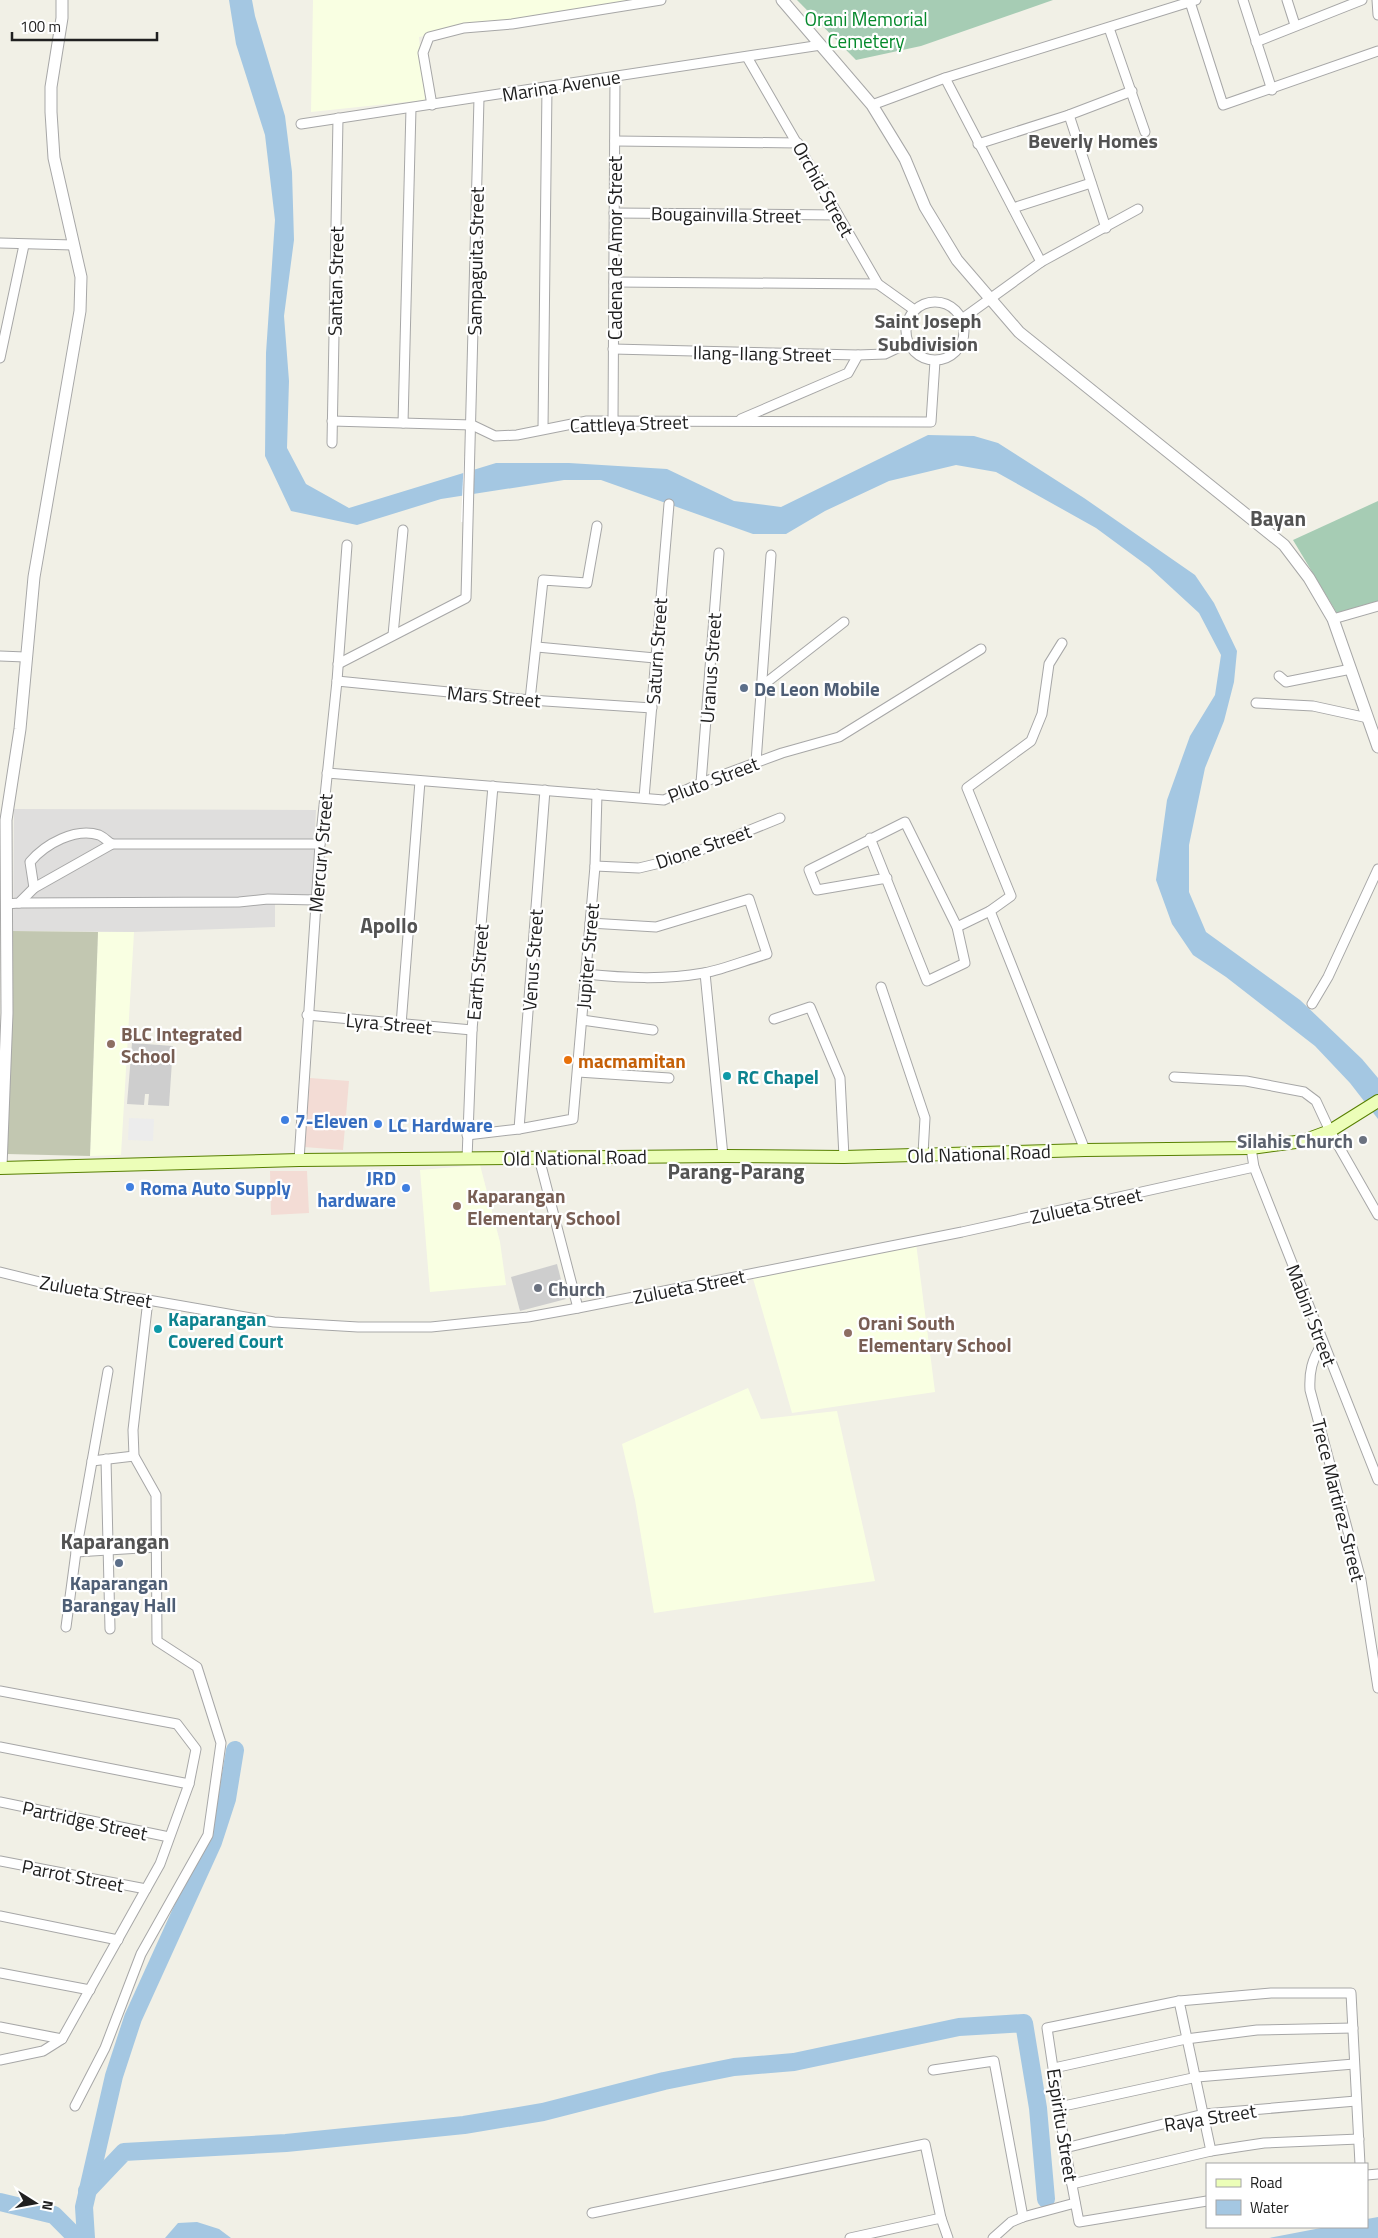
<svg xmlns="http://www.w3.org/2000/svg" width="1378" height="2238" viewBox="0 0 1378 2238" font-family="'Titillium Web',sans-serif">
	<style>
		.residential { fill: #dfdedd }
		.commercial { fill: #f3dcd5 }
		.education { fill: #f9ffe2 }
		.religious { fill: #cecece }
		.construction { fill: #c2c7b1 }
		.cemetery { fill: #a6ccb4 }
		.parking { fill: #ececec }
		.water { fill: #a4c7e2 }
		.pier { fill: #fff }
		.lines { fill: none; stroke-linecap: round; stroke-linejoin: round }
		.river { stroke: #a4c7e2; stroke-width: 18 }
		.minor-casing { stroke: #a7a7a7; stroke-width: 11 }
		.tertiary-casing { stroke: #a7a7a7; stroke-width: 13 }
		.secondary-casing { stroke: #577f00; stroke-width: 14 }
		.minor { stroke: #fff; stroke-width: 9 }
		.tertiary { stroke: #fff; stroke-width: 11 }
		.secondary { stroke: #ecfeb8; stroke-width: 12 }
		.service-dot { fill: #5c6f8a; stroke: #fff; stroke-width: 2 }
		.education-dot { fill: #8d6e63; stroke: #fff; stroke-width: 2 }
		.food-dot { fill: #e8710a; stroke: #fff; stroke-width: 2 }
		.culture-dot { fill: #0f9aa8; stroke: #fff; stroke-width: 2 }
		.shop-dot { fill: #3f7fe0; stroke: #fff; stroke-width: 2 }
		.worship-dot { fill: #6b7280; stroke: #fff; stroke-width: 2 }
		.labels { text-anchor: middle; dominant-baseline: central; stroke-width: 4.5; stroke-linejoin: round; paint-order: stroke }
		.park-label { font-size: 19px; fill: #04892b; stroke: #fff }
		.street-label { font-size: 19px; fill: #202020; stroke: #fff }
		.service-label { font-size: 19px; font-weight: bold; fill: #4e5e75; stroke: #fff; text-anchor: start }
		.education-label { font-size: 19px; font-weight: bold; fill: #785e54; stroke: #fff; text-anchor: start }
		.food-label { font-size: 19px; font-weight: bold; fill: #c56008; stroke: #fff; text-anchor: start }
		.culture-label { font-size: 19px; font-weight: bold; fill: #0d838f; stroke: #fff; text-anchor: start }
		.shop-label { font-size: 19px; font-weight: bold; fill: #366cbe; stroke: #fff; text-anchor: start }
		.worship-label { font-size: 19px; font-weight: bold; fill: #5b616d; stroke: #fff; text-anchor: end }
		.neighbourhood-label { font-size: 20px; font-weight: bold; fill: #535353; stroke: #fff }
		.quarter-label { font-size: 21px; font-weight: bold; fill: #535353; stroke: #fff }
	</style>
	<rect width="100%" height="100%" fill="#f1f0e6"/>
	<path class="residential" d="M 14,809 L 316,810 L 312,896 L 275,896 L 275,927 L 134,932 L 13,931 Z"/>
	<g class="commercial">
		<path d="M 310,1078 L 349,1081 L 343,1150 L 304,1147 Z"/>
		<path d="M 270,1171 L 307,1171 L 309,1213 L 271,1215 Z"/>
	</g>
	<g class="education">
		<path d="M 313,0 L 637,0 L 419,37 L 425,100 L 311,112 Z"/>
		<path d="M 98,932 L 134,932 L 121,1155 L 90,1156 Z"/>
		<path d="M 480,1165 L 500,1242 L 506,1285 L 430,1292 L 420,1170 Z"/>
		<path d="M 916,1243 L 935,1392 L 792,1413 L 752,1275 Z"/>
		<path d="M 748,1388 L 761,1419 L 837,1411 L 875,1581 L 654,1613 L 635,1500 L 622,1444 Z"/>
	</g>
	<g class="religious">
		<path d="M 132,1043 L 173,1046 L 169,1106 L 148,1105 L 149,1094 L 145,1094 L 144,1105 L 127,1104 Z"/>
		<path d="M 557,1264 L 566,1299 L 520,1311 L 511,1277 Z"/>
	</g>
	<path class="construction" d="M 12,931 L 98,932 L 90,1156 L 7,1154 Z"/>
	<g class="cemetery">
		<path d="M 797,0 L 1053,0 L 921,46 L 856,60 Z"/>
		<path d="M 1378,501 L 1378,603 L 1338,615 L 1293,540 Z"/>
	</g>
	<path class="parking" d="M 129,1118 L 154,1119 L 153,1141 L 128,1140 Z"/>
	<g class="water">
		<path d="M 229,0 L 252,0 L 255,16 L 285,116 L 292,172 L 294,240 L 284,316 L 289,381 L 287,448 L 306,484 L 349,508 L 496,463 L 569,463 L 667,469 L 734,501 L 781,507 L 928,435 L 974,436 L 998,443 L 1084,498 L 1195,575 L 1214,603 L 1237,651 L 1234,682 L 1224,721 L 1205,768 L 1189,845 L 1189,892 L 1206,932 L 1300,1000 L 1362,1059 L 1378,1078 L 1378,1119 L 1350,1083 L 1315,1046 L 1226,977 L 1193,955 L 1172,924 L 1156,880 L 1167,800 L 1190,736 L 1215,695 L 1221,655 L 1199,613 L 1149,567 L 1096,528 L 996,472 L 956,465 L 889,481 L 825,511 L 786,534 L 753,534 L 601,480 L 564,480 L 441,499 L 357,525 L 291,511 L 265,456 L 266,353 L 275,220 L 265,135 L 236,44 Z"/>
		<path d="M 1378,2217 L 1378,2238 L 1269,2238 L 1326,2227 L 1367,2227 L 1367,2219 Z"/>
		<path d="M 197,2222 L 219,2229 L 231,2238 L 165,2238 L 178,2223 Z"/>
	</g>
	<path class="pier" d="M 464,456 L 475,457 L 472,523 L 461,522 Z"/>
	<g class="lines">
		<g class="river">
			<path d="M 87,2191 L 124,2152 L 286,2143 L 464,2125 L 543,2112 L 664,2081 L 734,2067 L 794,2062 L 959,2027 L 1024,2023 L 1038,2108 L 1046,2199"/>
			<path d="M 0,2202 L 54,2215 L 77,2238"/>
			<path d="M 86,2238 L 84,2207 L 114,2076 L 133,2018 L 213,1842 L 227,1799 L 235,1750"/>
		</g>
		<g class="minor-casing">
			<g id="minor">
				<path d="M 1243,0 L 1272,90"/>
				<path d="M 1287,0 L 1295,25"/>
				<path d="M 1377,0 L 1378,15"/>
				<path d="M 1190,2 L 1223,105 L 1378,51"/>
				<path d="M 1109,28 L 1145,132"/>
				<path d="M 1256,42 L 1362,0"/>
				<path d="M 747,57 L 878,284 L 913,309"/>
				<path d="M 945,78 L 1041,262"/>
				<path d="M 432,105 L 423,53 L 429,37 L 464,28 L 512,24 L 661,0"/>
				<path d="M 872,105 L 945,78 L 1196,0"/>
				<path d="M 1069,115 L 1106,228"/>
				<path d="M 301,124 L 821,45"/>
				<path d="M 615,141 L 798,143"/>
				<path d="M 978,144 L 1069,115 L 1132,91"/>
				<path d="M 1013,208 L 1091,183"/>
				<path d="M 614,213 L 838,215"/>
				<path d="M 0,243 L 73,245"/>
				<path d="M 614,282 L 878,284"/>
				<circle cx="935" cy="331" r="29"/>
				<path d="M 962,319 L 1041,262 L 1138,209"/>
				<path d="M 613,349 L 858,355 L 885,354 L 908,343"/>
				<path d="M 0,358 L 24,245"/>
				<path d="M 741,419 L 848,373 L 858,355"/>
				<path d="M 613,420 L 615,77"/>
				<path d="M 332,421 L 472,425 L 495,436 L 517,435 L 587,421 L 931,422 L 935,361"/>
				<path d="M 403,423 L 411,108"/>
				<path d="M 543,429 L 547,87"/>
				<path d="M 332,443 L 338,118"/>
				<path d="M 1333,619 L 1378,606"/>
				<path d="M 393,635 L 403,530"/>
				<path d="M 1062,643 L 1049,664 L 1042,714 L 1031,741 L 967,788 L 1011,896 L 990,911 L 1085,1150"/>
				<path d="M 537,647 L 655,658"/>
				<path d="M 0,656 L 25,657"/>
				<path d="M 338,664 L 466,598 L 479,98"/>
				<path d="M 1279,676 L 1286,682 L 1351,669"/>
				<path d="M 337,681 L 530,700 L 652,708"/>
				<path d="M 762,686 L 844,622"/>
				<path d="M 530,700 L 543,580 L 587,583 L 597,526"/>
				<path d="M 1256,703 L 1313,706 L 1368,718"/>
				<path d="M 756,762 L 771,555"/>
				<path d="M 327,773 L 664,800 L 701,783 L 782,753 L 839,737 L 981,649"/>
				<path d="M 701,783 L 719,553"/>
				<path d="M 644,798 L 669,504"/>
				<path d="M 870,838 L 927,981 L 965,963 L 957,927 L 905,822 L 809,870 L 817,890 L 887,878"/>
				<path d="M 595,866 L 639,868 L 681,858 L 780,818"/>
				<path d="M 34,888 L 30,862 C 45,844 76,827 99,835 C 104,837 108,842 112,844"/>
				<path d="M 19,903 L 239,902 L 268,899 L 316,900"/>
				<path d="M 6,904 L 19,903 L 34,888 L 112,844 L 320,844"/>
				<path d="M 957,927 L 990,911"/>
				<path d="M 705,973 L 723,1156"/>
				<path d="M 585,974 C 625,978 664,980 704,973 C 725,969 746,960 767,954 L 749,899 L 656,927 L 590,923"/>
				<path d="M 881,987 L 925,1118 L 923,1154"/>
				<path d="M 1312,1004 L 1328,977 L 1378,869"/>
				<path d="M 307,1015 L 472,1030"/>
				<path d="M 774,1019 L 810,1007 L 840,1078 L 844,1157"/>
				<path d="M 582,1020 L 653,1030"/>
				<path d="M 401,1025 L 420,781"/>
				<path d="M 578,1072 L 669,1078"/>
				<path d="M 1174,1077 L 1246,1081 L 1304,1092 L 1316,1101 L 1330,1131 L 1378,1215"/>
				<path d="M 519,1129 L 545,790"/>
				<path d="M 467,1135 L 519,1129 L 573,1119 L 595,866 L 597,794"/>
				<path d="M 1251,1148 L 1254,1167 L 1378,1480"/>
				<path d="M 539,1158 L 578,1308"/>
				<path d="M 467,1159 L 472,1030 L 493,786"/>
				<path d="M 299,1160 L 320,844 L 337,681 L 347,545"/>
				<path d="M 0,1272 L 68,1289 L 148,1300 L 274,1322 L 358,1327 L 431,1327 L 528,1317 L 578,1308 L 962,1232 L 1254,1167"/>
				<path d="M 1322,1344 C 1312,1360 1309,1371 1310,1390 L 1361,1580 L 1378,1688"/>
				<path d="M 106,1459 L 110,1629"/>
				<path d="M 92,1461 L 134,1456"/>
				<path d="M 76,1552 L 157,1547"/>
				<path d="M 66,1627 L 76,1552 L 108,1371"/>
				<path d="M 0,1691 L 177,1724 L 196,1749 L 189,1784 L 160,1864 L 62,2039 L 43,2051 L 0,2060"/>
				<path d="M 0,1747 L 189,1784"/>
				<path d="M 0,1802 L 169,1837"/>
				<path d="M 0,1861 L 146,1889"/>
				<path d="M 0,1916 L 118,1940"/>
				<path d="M 0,1973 L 90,1990"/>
				<path d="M 1179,2001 L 1211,2151"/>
				<path d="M 0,2027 L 62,2039"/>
				<path d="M 1054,2068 L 1186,2039 L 1257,2030 L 1353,2028"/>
				<path d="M 933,2070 L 994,2061 L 1023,2217"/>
				<path d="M 75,2106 L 105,2048 L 141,1954 L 208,1835 L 221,1743 L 197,1667 L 157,1641 L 156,1495 L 134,1456 L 133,1430 L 148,1300"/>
				<path d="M 1059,2107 L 1197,2077 L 1354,2064"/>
				<path d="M 1065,2148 L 1204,2114 L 1356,2101"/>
				<path d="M 1367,2175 L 1378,2174"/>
				<path d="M 1072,2184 L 1211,2151 L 1264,2143 L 1359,2139"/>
				<path d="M 1207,2201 L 1079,2222 L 1065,2148 L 1047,2028 L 1179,2001 L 1271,1993 L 1351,1993 L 1360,2164"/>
				<path d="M 592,2213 L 925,2144 L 941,2218"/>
				<path d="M 850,2238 L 941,2218 L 948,2238"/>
				<path d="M 993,2238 L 1011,2222 L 1023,2217 L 1075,2203"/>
			</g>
		</g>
		<g class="tertiary-casing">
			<g id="tertiary">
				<path d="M 782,0 L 872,105 L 905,159 L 925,207 L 957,260 L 1019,332 L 1284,545 L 1309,578 L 1333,619 L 1378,747"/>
				<path d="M 1,1167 L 7,1013 L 6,820 L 20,729 L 34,577 L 80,311 L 81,277 L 54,158 L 51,112 L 51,87 L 62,18 L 62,0"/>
			</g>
		</g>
		<g class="secondary-casing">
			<path id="secondary" d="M 0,1168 L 299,1160 L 723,1156 L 844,1157 L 1085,1150 L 1251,1148 L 1303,1141 L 1330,1131 L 1378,1101"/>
		</g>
		<use href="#minor" class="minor"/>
		<use href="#tertiary" class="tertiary"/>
		<use href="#secondary" class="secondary"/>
	</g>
	<g class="service-dot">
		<circle cx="744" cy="688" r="5"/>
		<circle cx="119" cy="1563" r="5"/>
	</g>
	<g class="education-dot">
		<circle cx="111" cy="1044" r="5"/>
		<circle cx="457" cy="1206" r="5"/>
		<circle cx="848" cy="1333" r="5"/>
	</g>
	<circle class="food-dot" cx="568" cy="1060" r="5"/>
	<g class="culture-dot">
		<circle cx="727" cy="1076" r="5"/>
		<circle cx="158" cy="1329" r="5"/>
	</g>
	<g class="shop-dot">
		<circle cx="285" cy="1120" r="5"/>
		<circle cx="378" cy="1124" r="5"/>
		<circle cx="130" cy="1187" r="5"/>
		<circle cx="406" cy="1188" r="5"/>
	</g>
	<g class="worship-dot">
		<circle cx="1363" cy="1140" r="5"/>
		<circle cx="538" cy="1288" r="5"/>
	</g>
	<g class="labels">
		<g class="park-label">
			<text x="866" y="18">Orani Memorial<tspan x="866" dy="22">Cemetery</tspan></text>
		</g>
		<g class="street-label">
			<text transform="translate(561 85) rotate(-9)">Marina Avenue</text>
			<text transform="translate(824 189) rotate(61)">Orchid Street</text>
			<text transform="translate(726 214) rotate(1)">Bougainvilla Street</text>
			<text transform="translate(614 248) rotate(-90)">Cadena de Amor Street</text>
			<text transform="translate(475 261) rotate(-89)">Sampaguita Street</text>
			<text transform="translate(335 281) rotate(-89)">Santan Street</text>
			<text transform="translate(762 353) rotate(1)">Ilang-Ilang Street</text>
			<text transform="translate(629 423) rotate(-2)">Cattleya Street</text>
			<text transform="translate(656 651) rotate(-86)">Saturn Street</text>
			<text transform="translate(710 668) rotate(-86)">Uranus Street</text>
			<text transform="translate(494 696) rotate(5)">Mars Street</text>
			<text transform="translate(713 779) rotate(-21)">Pluto Street</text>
			<text transform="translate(703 846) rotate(-19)">Dione Street</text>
			<text transform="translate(320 853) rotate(-85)">Mercury Street</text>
			<text transform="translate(587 956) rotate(-85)">Jupiter Street</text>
			<text transform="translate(532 960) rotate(-86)">Venus Street</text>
			<text transform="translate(477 972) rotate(-85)">Earth Street</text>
			<text transform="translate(389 1023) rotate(5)">Lyra Street</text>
			<text transform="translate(979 1153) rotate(-2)">Old National Road</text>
			<text transform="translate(575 1157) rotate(-1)">Old National Road</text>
			<text transform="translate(1086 1205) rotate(-12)">Zulueta Street</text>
			<text transform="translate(689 1286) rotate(-11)">Zulueta Street</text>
			<text transform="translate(96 1291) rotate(10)">Zulueta Street</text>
			<text transform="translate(1312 1315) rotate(69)">Mabini Street</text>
			<text transform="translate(1339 1500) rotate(76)">Trece Martirez Street</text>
			<text transform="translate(85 1820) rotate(12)">Partridge Street</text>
			<text transform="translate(73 1875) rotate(11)">Parrot Street</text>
			<text transform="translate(1210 2117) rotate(-9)">Raya Street</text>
			<text transform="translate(1063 2125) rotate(81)">Espiritu Street</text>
		</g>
		<g class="service-label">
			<text x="754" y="688">De Leon Mobile</text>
			<text x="119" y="1582" text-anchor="middle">Kaparangan<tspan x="119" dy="22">Barangay Hall</tspan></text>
		</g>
		<g class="education-label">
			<text x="121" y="1033">BLC Integrated<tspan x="121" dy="22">School</tspan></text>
			<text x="467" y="1195">Kaparangan<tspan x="467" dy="22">Elementary School</tspan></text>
			<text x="858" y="1322">Orani South<tspan x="858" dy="22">Elementary School</tspan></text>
		</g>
		<g class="food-label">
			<text x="578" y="1060">macmamitan</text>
		</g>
		<g class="culture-label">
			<text x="737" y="1076">RC Chapel</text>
			<text x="168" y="1318">Kaparangan<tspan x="168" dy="22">Covered Court</tspan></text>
		</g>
		<g class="shop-label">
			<text x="295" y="1120">7-Eleven</text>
			<text x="388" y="1124">LC Hardware</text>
			<text x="396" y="1177" text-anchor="end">JRD<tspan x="396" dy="22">hardware</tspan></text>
			<text x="140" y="1187">Roma Auto Supply</text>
		</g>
		<g class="worship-label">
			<text x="1353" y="1140">Silahis Church</text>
			<text x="548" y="1288" text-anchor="start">Church</text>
		</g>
		<g class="neighbourhood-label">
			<text x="1093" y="140">Beverly Homes</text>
			<text x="928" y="320">Saint Joseph<tspan x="928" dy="23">Subdivision</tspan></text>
		</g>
		<g class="quarter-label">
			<text x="1278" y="518">Bayan</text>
			<text x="389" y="925">Apollo</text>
			<text x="736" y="1171">Parang-Parang</text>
			<text x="115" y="1541">Kaparangan</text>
		</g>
	</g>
	<rect x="1206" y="2163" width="162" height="65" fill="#ffffff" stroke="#a6a6a6"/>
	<rect x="1216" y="2179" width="25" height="8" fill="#ecfeb8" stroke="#a6a6a6"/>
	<text x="1250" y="2188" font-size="15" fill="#202020">Road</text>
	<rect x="1216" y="2200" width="25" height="15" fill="#a4c7e2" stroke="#a6a6a6"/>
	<text x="1250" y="2213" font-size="15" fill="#202020">Water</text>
	<g transform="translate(35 2203) rotate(101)" stroke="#ffffff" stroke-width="4" paint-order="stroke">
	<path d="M0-4L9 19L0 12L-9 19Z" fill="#202020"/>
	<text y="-8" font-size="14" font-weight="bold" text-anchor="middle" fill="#202020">N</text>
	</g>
	<path d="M12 32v8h145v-8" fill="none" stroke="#202020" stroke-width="2.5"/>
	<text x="20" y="32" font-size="15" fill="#202020" stroke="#ffffff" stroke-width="4" paint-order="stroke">100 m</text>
</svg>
